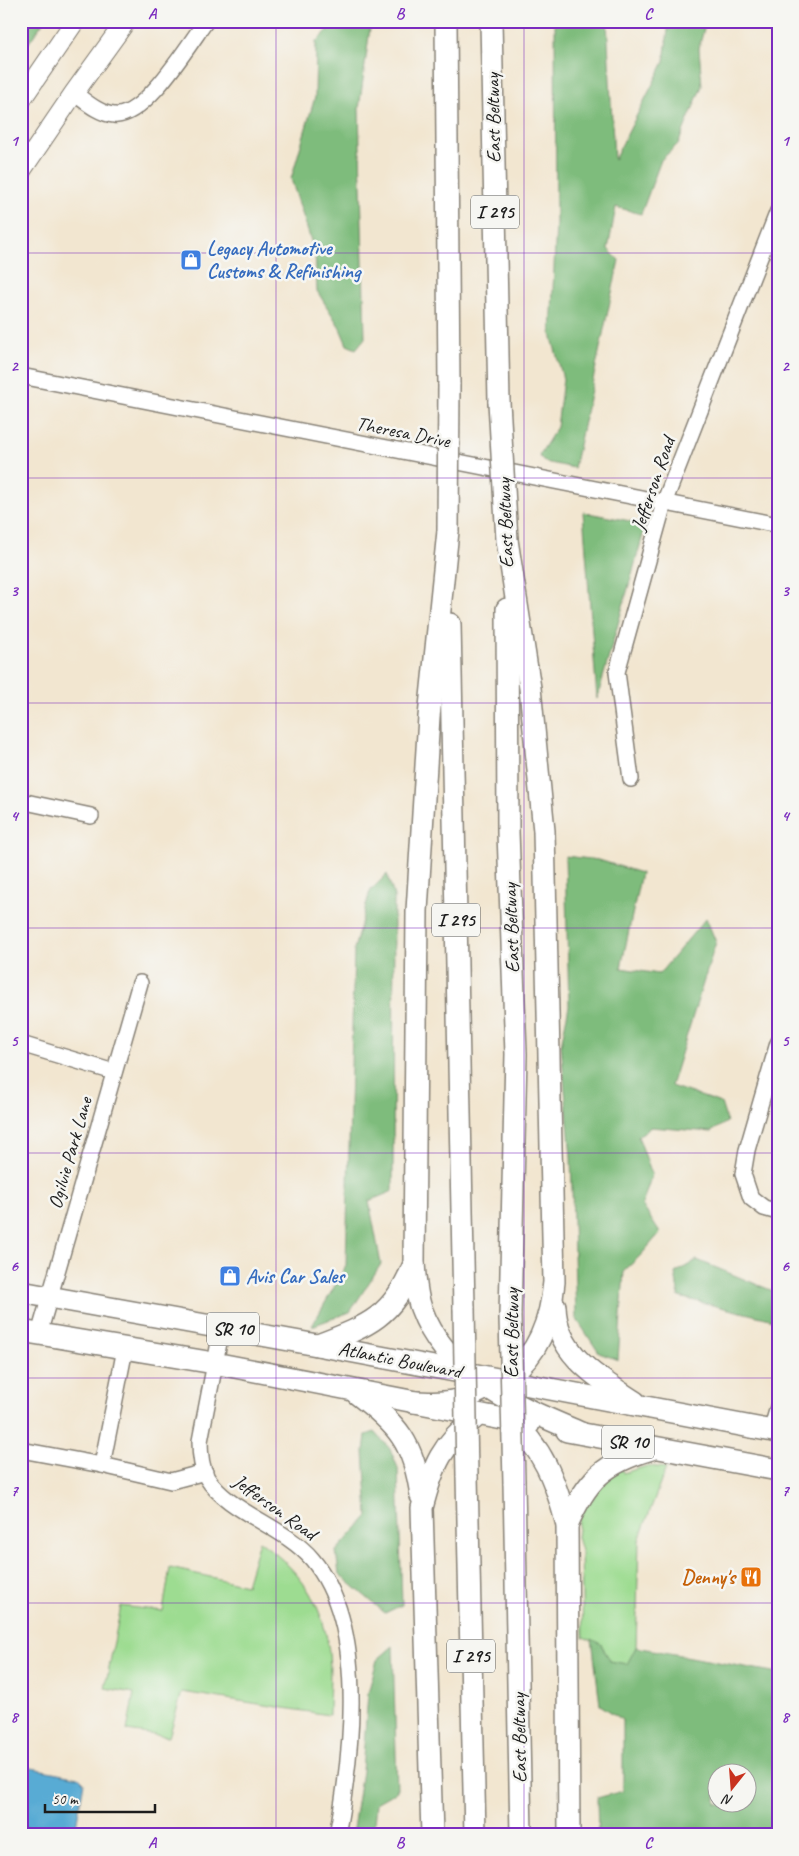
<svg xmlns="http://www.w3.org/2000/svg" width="799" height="1856" viewBox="0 0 799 1856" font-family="Caveat,sans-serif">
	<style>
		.green { fill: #9ddc91; stroke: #5c7c56 }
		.forest { fill: #7ebc7b; stroke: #4d6c4c; fill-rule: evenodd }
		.water { fill: #59abd4; stroke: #3a6478 }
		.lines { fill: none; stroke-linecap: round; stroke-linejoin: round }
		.minor-casing { stroke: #878176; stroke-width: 18 }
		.major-casing { stroke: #878176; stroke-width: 21 }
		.highway-casing { stroke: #878176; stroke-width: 24 }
		.minor { stroke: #fff; stroke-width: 15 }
		.major { stroke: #fff; stroke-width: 19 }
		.highway { stroke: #fff; stroke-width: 21 }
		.highway-bridge-casing { stroke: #878176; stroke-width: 24; stroke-linecap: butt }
		.highway-bridge { stroke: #fff; stroke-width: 21 }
		.grid { fill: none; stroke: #7b2cbf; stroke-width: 1; stroke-opacity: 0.55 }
		.labels { text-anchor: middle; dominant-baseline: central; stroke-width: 5; stroke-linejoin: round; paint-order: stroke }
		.shield { fill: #f6f6f2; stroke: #5d5d5c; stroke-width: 1 }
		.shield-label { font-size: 19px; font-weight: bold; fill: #1c1c1c }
		.street-label { font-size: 20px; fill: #1c1c1c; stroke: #f6f6f2 }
		.shop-label { font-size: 20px; font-weight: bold; fill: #366cbe; stroke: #f6f6f2; text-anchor: start }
		.food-label { font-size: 20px; font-weight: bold; fill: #c56008; stroke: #f6f6f2; text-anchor: end }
		.neatline { fill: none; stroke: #7b2cbf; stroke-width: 2 }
		.grid-label { font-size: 16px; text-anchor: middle; font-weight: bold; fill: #7b2cbf }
	</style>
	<rect width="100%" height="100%" fill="#f6f6f2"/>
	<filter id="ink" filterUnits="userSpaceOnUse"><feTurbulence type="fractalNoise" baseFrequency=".02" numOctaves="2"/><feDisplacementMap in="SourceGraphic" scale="10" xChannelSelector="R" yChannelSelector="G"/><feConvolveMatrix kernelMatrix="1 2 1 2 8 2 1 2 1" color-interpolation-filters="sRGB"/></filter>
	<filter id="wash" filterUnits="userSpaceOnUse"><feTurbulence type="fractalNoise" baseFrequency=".0096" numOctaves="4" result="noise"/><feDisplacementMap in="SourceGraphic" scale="20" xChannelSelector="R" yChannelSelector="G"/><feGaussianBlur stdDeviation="1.12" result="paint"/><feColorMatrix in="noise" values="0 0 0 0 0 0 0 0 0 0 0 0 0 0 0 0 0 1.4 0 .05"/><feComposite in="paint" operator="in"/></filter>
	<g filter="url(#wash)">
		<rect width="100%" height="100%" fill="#f2e6d0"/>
		<g class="green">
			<path d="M 647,1466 L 666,1468 L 639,1540 L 636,1647 L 627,1665 L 610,1661 L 601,1644 L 583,1637 L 581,1551 L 577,1537 L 579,1521 L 588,1498 L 621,1467 L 623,1473 Z"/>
			<path d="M 259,1541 C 295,1567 318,1594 327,1639 C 332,1661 329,1692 329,1715 L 182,1692 L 169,1737 L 127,1731 L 134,1693 L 105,1688 L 121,1606 L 163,1611 L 170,1568 L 246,1585 Z"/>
		</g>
		<g class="forest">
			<path d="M 21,21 L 44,21 L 21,54 Z"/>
			<path d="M 328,21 L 371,21 L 359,109 L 365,338 L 356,349 L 347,345 L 339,326 L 317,291 L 315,253 L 291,179 L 315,97 L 316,42 L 328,30 Z"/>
			<path d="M 555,21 L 607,21 L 614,160 L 664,62 L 669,21 L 706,21 L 699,48 L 702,86 L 678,144 L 661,160 L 641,214 L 616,207 L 608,249 L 619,260 L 574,468 L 545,462 L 539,456 L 557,427 L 563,379 L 551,334 L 556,223 Z"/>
			<path d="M 583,512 L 646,524 L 597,699 Z"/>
			<path d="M 565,856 L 599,860 L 641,873 L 621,968 L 659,974 L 706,918 L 716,942 L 671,1086 L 721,1103 L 727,1122 L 711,1132 L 651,1127 L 638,1136 L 652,1174 L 642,1205 L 660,1233 L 640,1256 L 624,1271 L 618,1360 L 599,1353 L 576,1318 L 571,1157 L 561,1045 L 569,1006 Z"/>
			<path d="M 387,874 L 394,896 L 393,1191 L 369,1201 L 381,1264 L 350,1312 L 312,1326 L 346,1266 L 354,949 L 370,891 Z"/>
			<path d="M 697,1260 L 778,1293 L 778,1321 L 679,1297 L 675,1273 Z"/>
			<path d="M 375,1432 L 390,1449 L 398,1468 L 402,1605 L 385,1613 L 339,1574 L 336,1551 L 368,1516 L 364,1451 L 366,1435 Z"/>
			<path d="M 592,1639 L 601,1644 L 610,1661 L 627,1664 L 636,1647 L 778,1673 L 778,1835 L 598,1835 L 597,1798 L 623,1791 L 623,1720 L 600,1705 ZM 716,1774 L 746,1774 L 746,1804 L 716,1804 Z"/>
			<path d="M 393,1646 L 397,1791 L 376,1803 L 373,1835 L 352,1835 L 362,1771 L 368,1693 L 377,1660 Z"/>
		</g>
		<path class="water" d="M 21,1766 L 79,1777 L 84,1782 L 75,1832 L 68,1835 L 21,1826 Z"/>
	</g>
	<g filter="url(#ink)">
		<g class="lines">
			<g class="minor-casing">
				<g id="minor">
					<path d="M 74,93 C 85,101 99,114 114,115 C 144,119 189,44 206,21"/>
					<path d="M 21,376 L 778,525"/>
					<path d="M 631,779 L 617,672 L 664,503 L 778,211"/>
					<path d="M 21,801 L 91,816"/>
					<path d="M 778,1043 L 747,1150 L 743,1174 L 751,1198 L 764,1208 L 778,1212"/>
					<path d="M 21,1044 L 114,1072"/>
					<path d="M 222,1327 L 200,1441 C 200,1454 201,1467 207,1478 C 228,1512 284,1526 312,1559 C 368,1626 352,1755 337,1835"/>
					<path d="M 39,1334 L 140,983"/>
					<path d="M 771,1431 L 778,1407"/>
					<path d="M 21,1450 L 102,1465 L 171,1481 L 205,1472"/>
					<path d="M 102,1465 L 125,1349"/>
				</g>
			</g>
			<g class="major-casing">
				<g id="major">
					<path d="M 21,100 L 75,21"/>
					<path d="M 21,171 L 74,93 L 126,21"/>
				</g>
			</g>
			<g class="highway-casing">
				<g id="highway">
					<path d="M 446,21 L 449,385"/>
					<path d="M 491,21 L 499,402"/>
					<path d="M 448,531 L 429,717 L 417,911 L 414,1263 C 415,1278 416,1294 421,1308 C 447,1379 518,1406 581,1433"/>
					<path d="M 507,609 L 508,832 L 516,1054 L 510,1316"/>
					<path d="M 450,624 L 464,1308"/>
					<path d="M 21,1292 L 317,1345 L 778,1432"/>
					<path d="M 555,1306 C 556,1355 599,1378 635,1402"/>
					<path d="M 21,1331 L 214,1363 L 529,1424"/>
					<path d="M 318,1345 C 368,1326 393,1317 414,1264"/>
					<path d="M 356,1393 C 398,1425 414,1443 421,1496"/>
					<path d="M 413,1402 C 423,1402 434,1403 444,1402 C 461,1401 479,1393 494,1383 C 499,1380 506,1378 511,1374 C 540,1352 551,1317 554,1282 L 544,831 L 530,688 L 507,540"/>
					<path d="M 508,1418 C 543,1446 556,1483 567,1525 L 569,1835"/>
					<path d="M 567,1431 L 778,1470"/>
					<path d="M 467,1476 L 475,1835"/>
					<path d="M 514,1483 L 521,1835"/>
					<path d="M 567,1525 C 587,1479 604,1463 652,1449"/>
					<path d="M 432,1835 L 422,1508 C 433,1465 442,1444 477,1416"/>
				</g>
			</g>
			<use href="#minor" class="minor"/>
			<use href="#major" class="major"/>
			<use href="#highway" class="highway"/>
			<g class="highway-bridge-casing">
				<g id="highway-bridge">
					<path d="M 499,402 L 507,540"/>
					<path d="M 448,531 L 449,385"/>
					<path d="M 464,1308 L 467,1476"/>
					<path d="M 510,1316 L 514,1483"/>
				</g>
			</g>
			<use href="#highway-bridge" class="highway-bridge"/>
		</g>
	</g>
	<path class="grid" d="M 276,21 L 276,1835M 524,21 L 524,1835M 21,253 L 778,253M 21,478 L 778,478M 21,703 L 778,703M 21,928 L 778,928M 21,1153 L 778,1153M 21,1378 L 778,1378M 21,1603 L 778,1603"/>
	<defs>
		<g id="shop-square" transform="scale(1.125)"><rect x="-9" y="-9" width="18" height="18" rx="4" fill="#3f7fe0" stroke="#f6f6f2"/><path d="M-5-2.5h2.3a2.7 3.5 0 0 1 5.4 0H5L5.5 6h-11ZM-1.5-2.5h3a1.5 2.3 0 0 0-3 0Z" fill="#fff"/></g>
		<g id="restaurant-square" transform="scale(1.125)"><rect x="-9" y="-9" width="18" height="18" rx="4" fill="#e8710a" stroke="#f6f6f2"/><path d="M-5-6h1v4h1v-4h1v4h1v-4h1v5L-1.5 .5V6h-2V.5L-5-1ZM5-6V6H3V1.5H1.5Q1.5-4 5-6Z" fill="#fff"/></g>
	</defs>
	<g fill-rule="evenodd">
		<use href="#shop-square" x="191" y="260"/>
		<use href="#shop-square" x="230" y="1276"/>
		<use href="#restaurant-square" x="751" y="1577"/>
	</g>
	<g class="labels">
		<g class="shield">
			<rect x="471" y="195.5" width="48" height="33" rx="4"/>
			<rect x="432" y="903.5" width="48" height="33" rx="4"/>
			<rect x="207" y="1312.5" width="52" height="33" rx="4"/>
			<rect x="602" y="1425.5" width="52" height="33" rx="4"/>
			<rect x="447" y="1639.5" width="48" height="33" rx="4"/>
		</g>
		<g class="shield-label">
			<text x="495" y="212">I 295</text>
			<text x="456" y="920">I 295</text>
			<text x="233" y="1329">SR 10</text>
			<text x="628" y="1442">SR 10</text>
			<text x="471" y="1656">I 295</text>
		</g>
		<g class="street-label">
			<text transform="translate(493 118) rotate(-91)">East Beltway</text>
			<text transform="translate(403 432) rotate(11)">Theresa Drive</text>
			<text transform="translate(653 484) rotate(-71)">Jefferson Road</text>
			<text transform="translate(505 523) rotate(-92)">East Beltway</text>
			<text transform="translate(511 928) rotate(-92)">East Beltway</text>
			<text transform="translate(70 1153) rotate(-74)">Ogilvie Park Lane</text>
			<text transform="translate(511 1333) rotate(-90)">East Beltway</text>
			<text transform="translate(400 1360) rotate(11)">Atlantic Boulevard</text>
			<text transform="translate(275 1507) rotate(36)">Jefferson Road</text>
			<text transform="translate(519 1738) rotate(-91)">East Beltway</text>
		</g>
		<g class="shop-label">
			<text x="207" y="248">Legacy Automotive<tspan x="207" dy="23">Customs &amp; Refinishing</tspan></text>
			<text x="246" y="1276">Avis Car Sales</text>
		</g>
		<g class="food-label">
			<text x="735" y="1577">Denny's</text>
		</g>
	</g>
	<rect width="799" height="1856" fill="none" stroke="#f6f6f2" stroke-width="55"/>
	<g transform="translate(732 1788) rotate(197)"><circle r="24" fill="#f6f6f2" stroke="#9f9f9c"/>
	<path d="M0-4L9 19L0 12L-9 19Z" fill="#c8321e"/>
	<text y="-8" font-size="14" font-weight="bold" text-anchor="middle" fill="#1c1c1c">N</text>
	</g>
	<path d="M45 1804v8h110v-8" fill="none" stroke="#1c1c1c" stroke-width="2.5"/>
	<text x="52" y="1804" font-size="15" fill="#1c1c1c" stroke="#f6f6f2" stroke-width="4" paint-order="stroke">50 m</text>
	<rect x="28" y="28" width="744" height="1800" class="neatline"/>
	<g class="grid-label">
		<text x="152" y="19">A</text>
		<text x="400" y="19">B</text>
		<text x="648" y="19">C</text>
		<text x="14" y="146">1</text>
		<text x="785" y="146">1</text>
		<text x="14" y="371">2</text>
		<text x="785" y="371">2</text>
		<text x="14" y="596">3</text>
		<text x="785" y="596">3</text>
		<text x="14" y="821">4</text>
		<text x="785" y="821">4</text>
		<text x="14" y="1046">5</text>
		<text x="785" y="1046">5</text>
		<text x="14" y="1271">6</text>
		<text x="785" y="1271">6</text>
		<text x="14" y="1496">7</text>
		<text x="785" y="1496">7</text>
		<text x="14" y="1722">8</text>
		<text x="785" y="1722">8</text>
		<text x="152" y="1848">A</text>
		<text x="400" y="1848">B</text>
		<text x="648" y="1848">C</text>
	</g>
</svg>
